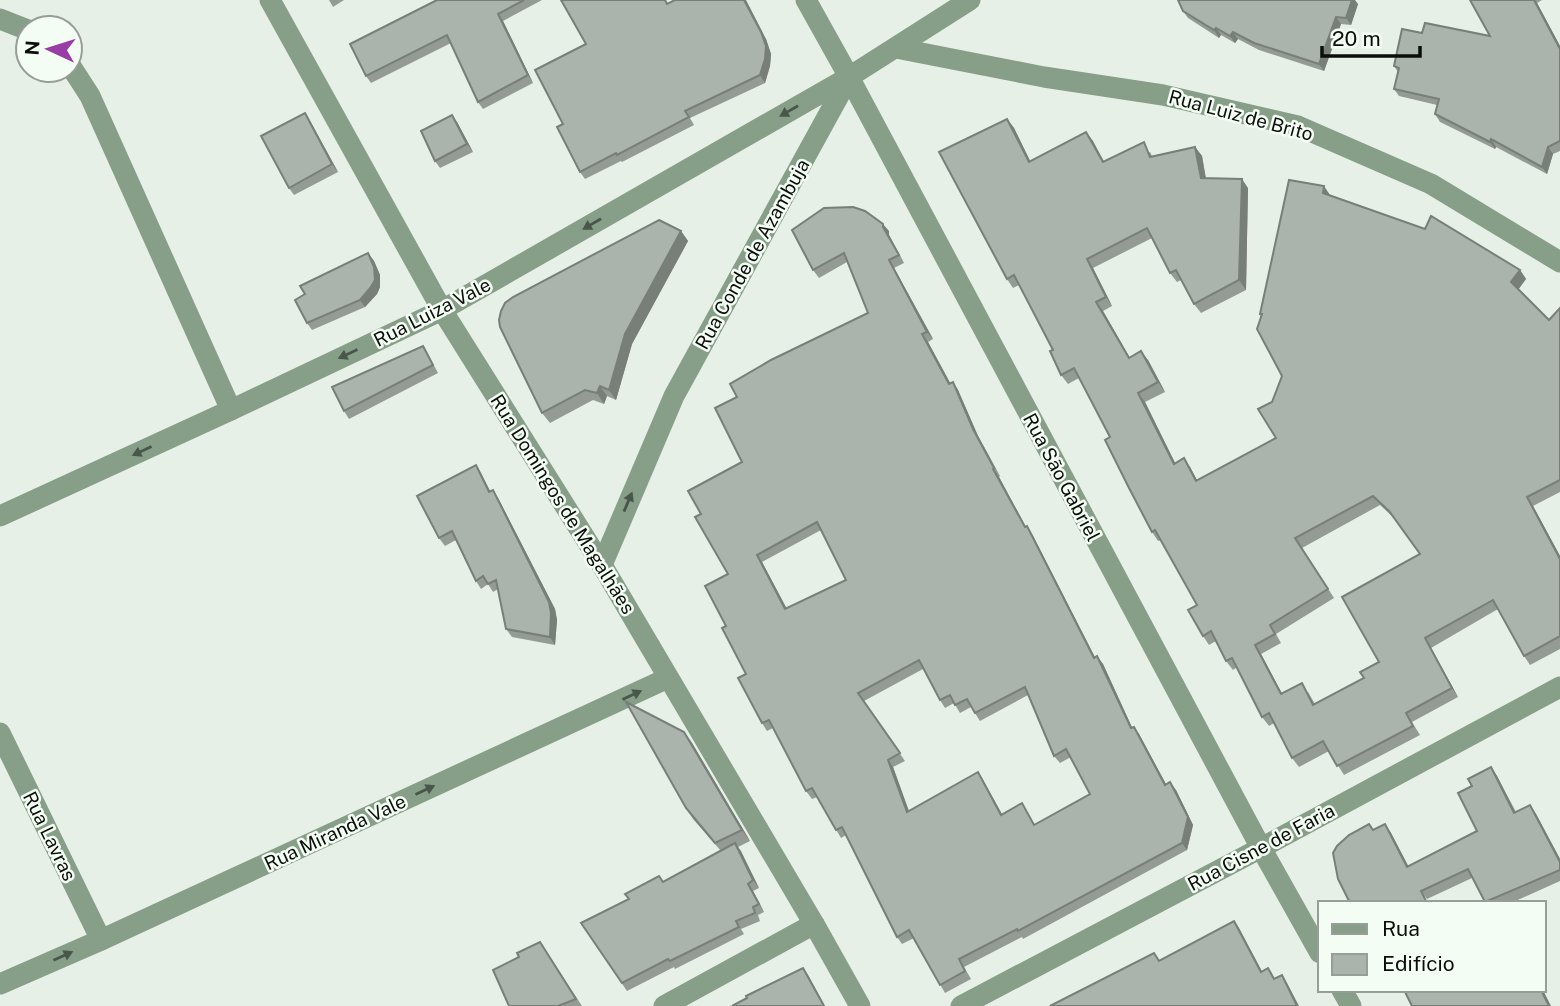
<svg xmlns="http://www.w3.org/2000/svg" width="1560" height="1006" viewBox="0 0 1560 1006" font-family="'Public Sans',sans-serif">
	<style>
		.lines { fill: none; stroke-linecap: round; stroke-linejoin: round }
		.minor { stroke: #879e88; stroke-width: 21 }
		.wall { fill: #939b94; fill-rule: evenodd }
		.shaded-wall { fill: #787e78 }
		.building { fill: #abb4ac; stroke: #787e78; stroke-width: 2; fill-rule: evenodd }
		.oneway { fill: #49564a }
		.labels { text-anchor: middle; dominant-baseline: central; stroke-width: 5; stroke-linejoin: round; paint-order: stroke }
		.street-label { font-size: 19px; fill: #0b0e0b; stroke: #f4fdf4 }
	</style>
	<rect width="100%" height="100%" fill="#e7f0e7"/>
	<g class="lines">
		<g class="minor">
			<path d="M 270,0 L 442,310 L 602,565 L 814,924 L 860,1006"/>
			<path d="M 806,0 L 849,77 L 1261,848 L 1320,953"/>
			<path d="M 0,19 L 28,30"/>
			<path d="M 896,48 L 1044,77 L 1163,95 L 1298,126 L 1431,184 L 1560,262"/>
			<path d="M 70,65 L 90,96 L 231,410"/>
			<path d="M 0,516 L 231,410 L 442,310 L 849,77 L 970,0"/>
			<path d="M 602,565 L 674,396 L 848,79"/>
			<path d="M 0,733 L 101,940"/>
			<path d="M 0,984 L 101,940 L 668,678"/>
			<path d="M 1342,990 L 1351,1006"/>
			<path d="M 664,1006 L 814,924"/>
			<path d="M 961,1006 L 1261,848 L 1560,687"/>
		</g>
	</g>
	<g class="wall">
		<path d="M 329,0 L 344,0 L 333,7 Z"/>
		<path d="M 437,0 L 542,0 L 503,21 L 533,83 L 483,109 L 478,102 L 451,43 L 371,83 L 366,76 Z"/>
		<path d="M 561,0 L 666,0 L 668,4 L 766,39 L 771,54 L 770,66 L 765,83 L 690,118 L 694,125 L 622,162 L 621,161 L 585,179 L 580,172 L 563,124 L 586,44 Z"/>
		<path d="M 1470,0 L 1542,0 L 1537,3 L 1560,46 L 1560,151 L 1553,154 L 1547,174 L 1496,147 L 1495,149 L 1440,122 L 1435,114 L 1437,105 L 1399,96 L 1394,89 L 1398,72 L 1394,66 L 1422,33 L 1490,36 Z"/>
		<path d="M 1358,4 L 1351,25 L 1341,24 L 1324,71 L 1259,50 L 1238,39 L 1235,43 L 1221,35 L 1219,38 L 1188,18 L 1183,11 Z"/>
		<path d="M 1007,119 L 1014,128 L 1030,161 L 1086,132 L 1104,162 L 1150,152 L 1152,156 L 1195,147 L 1202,156 L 1206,178 L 1248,188 L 1246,290 L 1201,313 L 1194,304 L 1181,280 L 1177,282 L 1170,273 L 1152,238 L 1093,268 L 1112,306 L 1103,311 L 1130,358 L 1148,360 L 1165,392 L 1145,402 L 1175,463 L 1190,467 L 1197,480 L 1276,438 L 1272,402 L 1282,376 L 1260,314 L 1330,195 L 1520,270 L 1526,279 L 1518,290 L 1549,320 L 1560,308 L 1560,492 L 1533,506 L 1560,556 L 1560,649 L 1530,665 L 1524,656 L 1498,609 L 1431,648 L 1458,697 L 1412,722 L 1420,735 L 1344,775 L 1329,751 L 1299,767 L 1292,758 L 1274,723 L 1269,726 L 1262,717 L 1237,667 L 1233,670 L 1226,661 L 1216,641 L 1209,645 L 1203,636 L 1197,605 L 1161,540 L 1158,541 L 1152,532 L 1110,437 L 1079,378 L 1068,384 L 1061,375 L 1053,350 L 1019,285 L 1013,288 L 1007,279 ZM 1380,505 L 1396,520 L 1420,554 L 1379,662 L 1364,678 L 1315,704 L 1308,692 L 1282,694 L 1261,654 L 1281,643 L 1276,634 L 1334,598 L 1302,548 Z"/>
		<path d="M 310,121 L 338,172 L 294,195 L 289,188 Z"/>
		<path d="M 457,122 L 473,152 L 440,168 L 435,161 Z"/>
		<path d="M 792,230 L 889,231 L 889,235 L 904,263 L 894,268 L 933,339 L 928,342 L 950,383 L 953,382 L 958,390 L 978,436 L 1000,476 L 999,477 L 1026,527 L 1032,534 L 1095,657 L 1103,664 L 1132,728 L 1139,734 L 1166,784 L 1176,790 L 1193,825 L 1187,850 L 1023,939 L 1022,937 L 964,967 L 971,979 L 945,993 L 914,938 L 902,944 L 897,937 L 846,835 L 841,838 L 817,797 L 812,799 L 806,791 L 773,728 L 767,731 L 762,723 L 746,674 L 726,626 L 728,574 L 701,514 L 742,462 L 737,397 L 868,313 L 847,262 L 819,278 L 813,270 ZM 821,530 L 846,580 L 787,609 L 762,562 ZM 923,669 L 940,700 L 945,708 L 954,703 L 960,713 L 971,707 L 980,721 L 1028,695 L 1054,756 L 1060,763 L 1071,757 L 1090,794 L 1035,825 L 1022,803 L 1002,814 L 983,780 L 909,811 L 893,767 L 905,761 L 864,701 Z"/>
		<path d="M 681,231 L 688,241 L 632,344 L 616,400 L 607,396 L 604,404 L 593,400 L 550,423 L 542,413 Z"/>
		<path d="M 368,253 L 374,261 L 380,275 L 380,287 L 377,294 L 365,307 L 312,330 L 307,323 Z"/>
		<path d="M 423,346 L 428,354 L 438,373 L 349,419 L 344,411 Z"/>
		<path d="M 476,465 L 490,491 L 498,498 L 555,609 L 557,620 L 555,645 L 512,637 L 506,629 L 498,589 L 493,592 L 488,584 L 481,589 L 476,581 L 456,540 L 445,546 L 439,538 Z"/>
		<path d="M 684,732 L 692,743 L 750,841 L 738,847 L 759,888 L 753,891 L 764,912 L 758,915 L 760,921 L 741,929 L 744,934 L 675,969 L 674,967 L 627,991 L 581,923 L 663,882 L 721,851 L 693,819 L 686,808 Z"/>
		<path d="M 1491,767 L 1497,776 L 1516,812 L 1530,805 L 1536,814 L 1560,859 L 1560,881 L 1511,903 L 1485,903 L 1472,878 L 1427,899 L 1373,830 L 1385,824 L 1391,833 L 1408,866 L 1477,831 L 1472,786 Z"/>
		<path d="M 540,942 L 582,1006 L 509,1006 L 519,957 Z"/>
	</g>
	<g class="shaded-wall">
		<path d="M 744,0 L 746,0 L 766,39 L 771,54 L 770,66 L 765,83 L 760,75 Z"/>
		<path d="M 1352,0 L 1355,0 L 1358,4 L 1351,25 L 1346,18 Z"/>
		<path d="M 1534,0 L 1537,3 L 1560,46 L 1560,49 Z"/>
		<path d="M 498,14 L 503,21 L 533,83 L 528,75 Z"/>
		<path d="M 1336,17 L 1341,24 L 1324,71 L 1319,64 Z"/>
		<path d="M 1216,28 L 1221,35 L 1219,38 L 1214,30 Z"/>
		<path d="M 1233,32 L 1238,39 L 1235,43 L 1230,36 Z"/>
		<path d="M 305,113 L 310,121 L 338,172 L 332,164 Z"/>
		<path d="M 452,115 L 457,122 L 473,152 L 467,144 Z"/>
		<path d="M 1007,119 L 1014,128 L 1035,171 L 1029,162 Z"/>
		<path d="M 1086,132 L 1093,141 L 1109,171 L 1103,162 Z"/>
		<path d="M 1491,139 L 1496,147 L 1495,149 L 1490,142 Z"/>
		<path d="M 1195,147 L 1202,156 L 1207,187 L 1201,178 Z"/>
		<path d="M 1548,147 L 1553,154 L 1547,174 L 1542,167 Z"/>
		<path d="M 1242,179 L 1248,188 L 1246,290 L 1239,280 Z"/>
		<path d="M 1324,186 L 1330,195 L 1323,193 Z"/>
		<path d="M 883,224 L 889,231 L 889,235 L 904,263 L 883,227 Z"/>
		<path d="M 681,231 L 688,241 L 632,344 L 616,400 L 609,390 L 625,334 Z"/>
		<path d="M 368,253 L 374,261 L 380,275 L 380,287 L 377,294 L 365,307 L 360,300 Z"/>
		<path d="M 1087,259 L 1093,268 L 1112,306 L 1106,297 Z"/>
		<path d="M 889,260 L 894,268 L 933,339 L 927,332 Z"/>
		<path d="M 1520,270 L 1526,279 L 1517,291 L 1511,282 Z"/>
		<path d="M 1096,302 L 1103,311 L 1135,367 L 1129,358 Z"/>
		<path d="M 922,334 L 928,342 L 955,392 L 949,384 Z"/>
		<path d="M 1141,351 L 1148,360 L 1165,392 L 1158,382 Z"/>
		<path d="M 953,382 L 958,390 L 978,436 L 1000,476 L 973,429 Z"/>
		<path d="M 600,386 L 607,396 L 604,404 L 597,393 Z"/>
		<path d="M 1138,393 L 1145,402 L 1180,473 L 1174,464 Z"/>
		<path d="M 1184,458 L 1190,467 L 1202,490 L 1196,481 Z"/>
		<path d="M 476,465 L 481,473 L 494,499 L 489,492 Z"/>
		<path d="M 993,469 L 999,477 L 1030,535 L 1025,527 Z"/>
		<path d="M 493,490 L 498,498 L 555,609 L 557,620 L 555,645 L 550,637 Z"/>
		<path d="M 1527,497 L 1533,506 L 1560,556 L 1560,559 Z"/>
		<path d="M 1027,526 L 1032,534 L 1099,666 L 1094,658 Z"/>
		<path d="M 757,555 L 762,562 L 791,617 L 785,609 Z"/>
		<path d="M 1425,638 L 1431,648 L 1458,697 L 1452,688 Z"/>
		<path d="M 1255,645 L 1261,654 L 1287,703 L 1281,694 Z"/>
		<path d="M 1097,656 L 1103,664 L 1136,736 L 1131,728 Z"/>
		<path d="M 1134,727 L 1139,734 L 1170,792 L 1165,785 Z"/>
		<path d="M 684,732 L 692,743 L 750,841 L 742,830 Z"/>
		<path d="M 888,760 L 893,767 L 912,820 L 907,812 Z"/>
		<path d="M 1491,767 L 1497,776 L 1520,822 L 1514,813 Z"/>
		<path d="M 978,772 L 983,780 L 1006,822 L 1001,815 Z"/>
		<path d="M 1170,782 L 1176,790 L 1193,825 L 1187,850 L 1182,843 Z"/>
		<path d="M 1530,805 L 1536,814 L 1560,859 L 1560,862 Z"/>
		<path d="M 1385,824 L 1391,833 L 1413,875 L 1407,867 Z"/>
		<path d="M 735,843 L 741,851 L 759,888 L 753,880 Z"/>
		<path d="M 748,884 L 753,891 L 764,912 L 759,904 Z"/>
		<path d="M 1234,921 L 1239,928 L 1266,979 L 1261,972 Z"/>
		<path d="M 803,968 L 808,975 L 825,1006 L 824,1006 Z"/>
		<path d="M 1282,975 L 1287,983 L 1299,1006 L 1297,1006 Z"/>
		<path d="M 1541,990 L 1543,990 L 1551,1006 L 1549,1006 Z"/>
	</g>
	<g class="building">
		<path d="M 437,0 L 524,0 L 498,14 L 528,75 L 478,102 L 447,35 L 366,76 L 350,44 Z"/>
		<path d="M 561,0 L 665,0 L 667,4 L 675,0 L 744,0 L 761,32 L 766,46 L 765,59 L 760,75 L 685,111 L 689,117 L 617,155 L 616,153 L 580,172 L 557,127 L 563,124 L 535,70 L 586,44 Z"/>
		<path d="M 1178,0 L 1352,0 L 1346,18 L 1336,17 L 1319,64 L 1254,43 L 1233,32 L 1230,36 L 1216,28 L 1214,30 L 1183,11 Z"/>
		<path d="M 1470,0 L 1534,0 L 1560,49 L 1560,141 L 1548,147 L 1542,167 L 1491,139 L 1490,142 L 1435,114 L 1439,99 L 1394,89 L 1399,68 L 1394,66 L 1402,29 L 1422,33 L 1425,23 L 1490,36 Z"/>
		<path d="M 305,113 L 332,164 L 289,188 L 261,136 Z"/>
		<path d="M 452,115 L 467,144 L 435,161 L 421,131 Z"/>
		<path d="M 1007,119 L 1029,162 L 1086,132 L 1103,162 L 1144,142 L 1150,157 L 1195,147 L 1201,178 L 1242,179 L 1239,280 L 1194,304 L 1176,270 L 1170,273 L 1147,228 L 1087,259 L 1106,297 L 1096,302 L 1129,358 L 1141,351 L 1158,382 L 1138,393 L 1174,464 L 1184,458 L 1196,481 L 1276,438 L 1258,409 L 1272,402 L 1282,376 L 1257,329 L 1262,314 L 1260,314 L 1289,180 L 1324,186 L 1323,193 L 1425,229 L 1431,216 L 1520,270 L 1511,282 L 1549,320 L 1560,308 L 1560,480 L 1527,497 L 1560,559 L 1560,636 L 1524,656 L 1493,600 L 1425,638 L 1452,688 L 1406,713 L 1413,726 L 1337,766 L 1323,741 L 1292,758 L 1269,713 L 1262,717 L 1232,658 L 1226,661 L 1211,631 L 1203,636 L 1188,610 L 1197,605 L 1155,530 L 1152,532 L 1129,488 L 1105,440 L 1110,437 L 1074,368 L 1061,375 L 1050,351 L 1053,350 L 1014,275 L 1007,279 L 939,152 ZM 1373,496 L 1389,511 L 1420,554 L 1342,597 L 1379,662 L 1360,672 L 1364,678 L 1313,705 L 1302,683 L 1281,694 L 1255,645 L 1275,634 L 1270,625 L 1328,589 L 1295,538 Z"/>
		<path d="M 853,207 L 865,211 L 883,224 L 883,227 L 899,255 L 889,260 L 927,332 L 922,334 L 949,384 L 953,382 L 973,429 L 994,468 L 993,469 L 1025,527 L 1027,526 L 1094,658 L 1097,656 L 1131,728 L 1134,727 L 1165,785 L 1170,782 L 1188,817 L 1182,843 L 1018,931 L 1017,929 L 959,959 L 965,971 L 940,985 L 909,930 L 897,937 L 842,827 L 836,830 L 812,788 L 806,791 L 769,720 L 762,723 L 738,678 L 746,674 L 722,628 L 726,626 L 705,586 L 728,574 L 695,517 L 701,514 L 688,491 L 742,462 L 715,408 L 737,397 L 730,384 L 771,360 L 868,313 L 844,253 L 813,270 L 792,230 L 824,208 ZM 817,522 L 846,580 L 785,609 L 757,555 ZM 919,660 L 940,700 L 950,695 L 955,705 L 967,699 L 975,713 L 1025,687 L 1054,756 L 1066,749 L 1090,794 L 1034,825 L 1022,803 L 1001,815 L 978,772 L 907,812 L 888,760 L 900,753 L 858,693 Z"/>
		<path d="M 659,220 L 681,231 L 625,334 L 609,390 L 600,386 L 597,393 L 585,390 L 542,413 L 500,327 L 499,320 L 501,311 L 505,303 L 513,297 Z"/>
		<path d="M 368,253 L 374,267 L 375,280 L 371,287 L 360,300 L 307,323 L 295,300 L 305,294 L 300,286 Z"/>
		<path d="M 423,346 L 433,365 L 344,411 L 332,387 Z"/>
		<path d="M 476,465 L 489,492 L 493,490 L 549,602 L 551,613 L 550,637 L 506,629 L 496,580 L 488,584 L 483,576 L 476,581 L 452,531 L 439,538 L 417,496 Z"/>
		<path d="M 626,702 L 684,732 L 742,830 L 715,843 L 686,808 Z"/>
		<path d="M 1491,767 L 1514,813 L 1530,805 L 1560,862 L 1560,870 L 1485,902 L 1468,869 L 1421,891 L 1427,903 L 1350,903 L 1338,879 L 1333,853 L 1337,846 L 1349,835 L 1369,824 L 1373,830 L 1385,824 L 1407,867 L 1477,831 L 1458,793 L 1472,786 L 1468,779 Z"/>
		<path d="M 735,843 L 753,880 L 748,884 L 759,904 L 753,907 L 755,913 L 736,921 L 739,927 L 670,961 L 668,959 L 622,983 L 581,923 L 629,899 L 625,894 L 659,876 L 663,882 Z"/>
		<path d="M 1234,921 L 1261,972 L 1268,968 L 1274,979 L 1282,975 L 1297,1006 L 1050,1006 L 1154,953 L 1159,961 Z"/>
		<path d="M 540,942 L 576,999 L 558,1006 L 509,1006 L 493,970 L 519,957 L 517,953 Z"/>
		<path d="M 803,968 L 824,1006 L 732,1006 L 747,998 L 746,996 Z"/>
		<path d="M 1404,990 L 1541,990 L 1549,1006 L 1412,1006 Z"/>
	</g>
	<defs><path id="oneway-solid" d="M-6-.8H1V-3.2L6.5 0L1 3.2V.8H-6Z" transform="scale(1.75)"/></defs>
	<g class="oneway">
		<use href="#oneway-solid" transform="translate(789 111) rotate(150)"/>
		<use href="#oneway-solid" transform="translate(592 224) rotate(150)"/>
		<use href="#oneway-solid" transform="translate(348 354) rotate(155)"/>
		<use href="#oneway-solid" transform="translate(142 451) rotate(155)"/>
		<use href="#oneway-solid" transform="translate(628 502) rotate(-67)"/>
		<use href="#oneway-solid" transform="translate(632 695) rotate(-25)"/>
		<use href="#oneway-solid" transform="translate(425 790) rotate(-25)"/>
		<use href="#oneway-solid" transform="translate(63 956) rotate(-24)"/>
	</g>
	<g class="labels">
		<g class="street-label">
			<text transform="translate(1241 115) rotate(15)">Rua Luiz de Brito</text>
			<text transform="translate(752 254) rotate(-61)">Rua Conde de Azambuja</text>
			<text transform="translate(432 312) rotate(-27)">Rua Luiza Vale</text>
			<text transform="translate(1062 477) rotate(62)">Rua São Gabriel</text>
			<text transform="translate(563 504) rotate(58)">Rua Domingos de Magalhães</text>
			<text transform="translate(335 832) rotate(-25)">Rua Miranda Vale</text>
			<text transform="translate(50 836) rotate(64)">Rua Lavras</text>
			<text transform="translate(1261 847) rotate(-28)">Rua Cisne de Faria</text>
		</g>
	</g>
	<rect x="1318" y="901" width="228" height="91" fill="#f4fdf4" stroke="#979d97" stroke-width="2"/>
	<rect x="1332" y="924" width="35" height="10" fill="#879e88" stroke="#979d97" stroke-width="2"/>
	<text x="1382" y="936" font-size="21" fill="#0b0e0b">Rua</text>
	<rect x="1332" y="954" width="35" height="21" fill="#abb4ac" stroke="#979d97" stroke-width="2"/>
	<text x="1382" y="971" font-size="21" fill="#0b0e0b">Edifício</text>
	<g transform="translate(49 49) rotate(274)"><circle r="33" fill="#f4fdf4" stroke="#979d97" stroke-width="2"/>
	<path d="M0-5L12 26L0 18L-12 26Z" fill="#9a3ca6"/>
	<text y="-10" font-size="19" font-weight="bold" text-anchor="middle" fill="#0b0e0b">N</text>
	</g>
	<path d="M1322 46v10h98v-10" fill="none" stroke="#0b0e0b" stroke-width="3.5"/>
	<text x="1332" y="46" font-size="21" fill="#0b0e0b" stroke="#f4fdf4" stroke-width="5" paint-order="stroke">20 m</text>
</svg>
